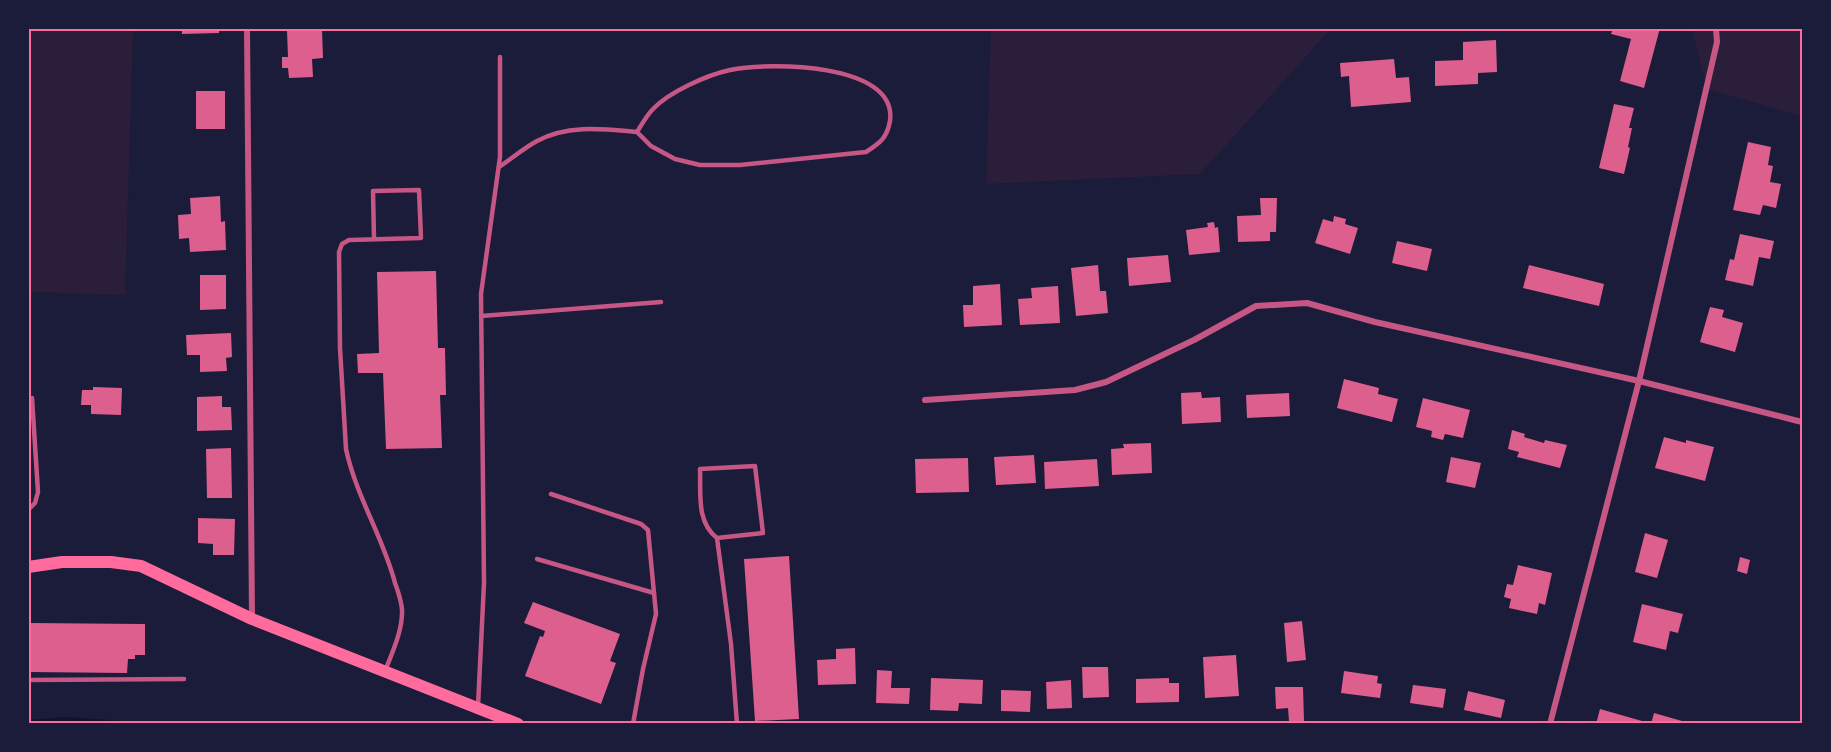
<svg xmlns="http://www.w3.org/2000/svg" width="1831" height="752" viewBox="0 0 1831 752" font-family="'Libre Baskerville',serif">
	<style>
		.green { fill: #2a1e3b }
		.lines { fill: none; stroke-linecap: round; stroke-linejoin: round }
		.stream { stroke: #12122b; stroke-width: 6 }
		.building { fill: #dd5f8e }
		.service { stroke: #c65784; stroke-width: 4.5 }
		.minor { stroke: #c65784; stroke-width: 6 }
		.secondary { stroke: #ff6b9d; stroke-width: 12 }
		.neatline { fill: none; stroke: #ff6b9d; stroke-width: 2 }
	</style>
	<rect width="100%" height="100%" fill="#1b1b3a"/>
	<g class="green">
		<path d="M 29,28 L 133,29 L 125,295 L 29,292 Z"/>
		<path d="M 991,29 L 991,28 L 1331,29 L 1200,174 L 986,184 Z"/>
		<path d="M 1692,29 L 1802,29 L 1802,116 L 1707,89 Z"/>
	</g>
	<g class="lines">
		<path class="stream" d="M 28,723 L 66,720 L 121,724"/>
	</g>
	<g class="building">
		<path d="M 182,28 L 219,28 L 219,33 L 182,34 Z"/>
		<path d="M 1613,28 L 1660,28 L 1644,88 L 1620,81 L 1631,39 L 1611,34 Z"/>
		<path d="M 322,29 L 323,58 L 312,59 L 313,77 L 289,78 L 288,68 L 282,68 L 282,57 L 288,57 L 287,31 Z"/>
		<path d="M 1496,40 L 1497,72 L 1478,73 L 1478,84 L 1435,86 L 1435,61 L 1463,60 L 1463,42 Z"/>
		<path d="M 1394,59 L 1396,78 L 1409,77 L 1411,102 L 1351,107 L 1349,76 L 1341,77 L 1340,63 Z"/>
		<rect x="196" y="91" width="29" height="38"/>
		<path d="M 1614,104 L 1634,108 L 1629,128 L 1632,128 L 1628,147 L 1630,148 L 1624,174 L 1599,168 Z"/>
		<path d="M 1748,142 L 1771,147 L 1768,165 L 1773,166 L 1770,182 L 1781,184 L 1776,208 L 1763,205 L 1760,215 L 1733,210 Z"/>
		<path d="M 220,196 L 221,222 L 225,221 L 226,250 L 190,252 L 189,238 L 179,239 L 178,215 L 191,214 L 190,198 Z"/>
		<path d="M 1260,198 L 1277,198 L 1276,232 L 1270,232 L 1270,241 L 1238,242 L 1237,216 L 1261,215 Z"/>
		<path d="M 1334,216 L 1346,219 L 1345,224 L 1358,228 L 1350,254 L 1315,243 L 1323,219 L 1333,222 Z"/>
		<path d="M 1214,222 L 1215,228 L 1218,227 L 1220,252 L 1189,255 L 1186,230 L 1208,227 L 1207,223 Z"/>
		<path d="M 1740,234 L 1774,241 L 1770,259 L 1759,257 L 1753,286 L 1725,280 L 1730,259 L 1734,260 Z"/>
		<path d="M 1397,241 L 1432,249 L 1427,271 L 1392,263 Z"/>
		<path d="M 1168,255 L 1171,282 L 1129,286 L 1127,258 Z"/>
		<path d="M 1098,265 L 1100,291 L 1106,291 L 1108,313 L 1076,316 L 1071,268 Z"/>
		<path d="M 1529,265 L 1604,284 L 1599,306 L 1523,288 Z"/>
		<path d="M 436,271 L 438,348 L 445,348 L 446,395 L 440,395 L 442,448 L 386,449 L 383,373 L 358,373 L 357,354 L 379,353 L 377,272 Z"/>
		<path d="M 200,275 L 226,275 L 226,309 L 200,310 Z"/>
		<path d="M 1000,284 L 1002,325 L 964,327 L 963,305 L 973,305 L 973,286 Z"/>
		<path d="M 1058,286 L 1060,323 L 1020,325 L 1018,299 L 1032,298 L 1031,288 Z"/>
		<path d="M 1710,307 L 1724,310 L 1722,317 L 1743,323 L 1735,352 L 1700,342 Z"/>
		<path d="M 231,333 L 232,357 L 226,358 L 227,371 L 200,372 L 200,355 L 187,355 L 186,335 Z"/>
		<path d="M 1344,379 L 1379,388 L 1378,394 L 1398,399 L 1392,422 L 1337,408 Z"/>
		<path d="M 93,387 L 122,388 L 121,415 L 91,414 L 91,405 L 81,405 L 82,390 L 93,390 Z"/>
		<path d="M 1201,392 L 1202,398 L 1220,397 L 1221,422 L 1182,424 L 1181,393 Z"/>
		<path d="M 1289,393 L 1290,416 L 1247,418 L 1246,395 Z"/>
		<path d="M 222,396 L 222,407 L 231,407 L 232,430 L 197,431 L 197,397 Z"/>
		<path d="M 1423,398 L 1470,410 L 1463,438 L 1445,434 L 1443,440 L 1431,437 L 1432,431 L 1416,427 Z"/>
		<path d="M 1512,430 L 1525,434 L 1524,437 L 1544,443 L 1545,440 L 1567,445 L 1560,468 L 1517,457 L 1519,452 L 1508,449 Z"/>
		<path d="M 1664,437 L 1686,443 L 1686,440 L 1714,447 L 1705,481 L 1655,468 Z"/>
		<path d="M 1151,443 L 1152,473 L 1112,475 L 1111,449 L 1124,448 L 1123,444 Z"/>
		<path d="M 231,448 L 232,498 L 207,498 L 206,449 Z"/>
		<path d="M 1034,455 L 1036,483 L 996,485 L 994,457 Z"/>
		<path d="M 1451,457 L 1481,463 L 1475,488 L 1446,482 Z"/>
		<path d="M 968,458 L 969,492 L 916,493 L 915,459 Z"/>
		<path d="M 1097,459 L 1099,486 L 1045,489 L 1044,462 Z"/>
		<path d="M 198,518 L 235,519 L 234,555 L 213,555 L 213,544 L 198,543 Z"/>
		<path d="M 1645,533 L 1668,540 L 1657,578 L 1635,572 Z"/>
		<path d="M 789,556 L 799,719 L 755,721 L 744,559 Z"/>
		<path d="M 1740,557 L 1750,560 L 1747,574 L 1737,571 Z"/>
		<path d="M 1518,565 L 1552,573 L 1545,605 L 1539,603 L 1537,614 L 1509,608 L 1511,599 L 1504,597 L 1507,584 L 1513,585 Z"/>
		<path d="M 533,602 L 620,634 L 610,661 L 616,663 L 601,704 L 525,676 L 540,636 L 543,637 L 545,631 L 524,623 Z"/>
		<path d="M 1642,604 L 1683,614 L 1678,633 L 1670,631 L 1666,650 L 1633,642 Z"/>
		<path d="M 1302,621 L 1306,660 L 1287,662 L 1284,623 Z"/>
		<path d="M 28,623 L 145,624 L 145,655 L 135,655 L 135,659 L 128,659 L 127,673 L 28,672 Z"/>
		<path d="M 855,648 L 856,684 L 818,685 L 817,660 L 836,659 L 836,649 Z"/>
		<path d="M 1236,655 L 1239,696 L 1205,698 L 1203,657 Z"/>
		<path d="M 1082,667 L 1108,667 L 1109,697 L 1083,698 Z"/>
		<path d="M 877,670 L 892,671 L 891,688 L 910,688 L 909,704 L 876,703 Z"/>
		<path d="M 1344,671 L 1378,676 L 1377,683 L 1382,684 L 1380,698 L 1341,693 Z"/>
		<path d="M 931,678 L 983,680 L 982,704 L 959,703 L 958,711 L 930,710 Z"/>
		<path d="M 1169,678 L 1169,683 L 1179,683 L 1179,702 L 1136,703 L 1136,679 Z"/>
		<path d="M 1071,680 L 1072,708 L 1047,709 L 1046,682 Z"/>
		<path d="M 1413,685 L 1446,689 L 1443,708 L 1410,703 Z"/>
		<path d="M 1275,687 L 1303,687 L 1304,721 L 1289,721 L 1288,708 L 1276,709 Z"/>
		<path d="M 1001,690 L 1031,691 L 1030,712 L 1001,711 Z"/>
		<path d="M 1468,691 L 1505,700 L 1501,718 L 1464,710 Z"/>
		<path d="M 1600,709 L 1642,721 L 1642,724 L 1596,724 Z"/>
		<path d="M 1654,713 L 1689,723 L 1689,724 L 1651,724 Z"/>
	</g>
	<g class="lines">
		<g class="service">
			<path d="M 499,167 C 511,159 524,148 537,141 C 568,124 604,129 637,132 L 651,146 L 675,159 L 700,165 L 740,165 L 866,152 C 880,143 887,138 890,121 C 898,62 767,62 730,70 C 707,75 669,92 653,109 C 647,115 642,124 637,132"/>
			<path d="M 374,239 L 373,191 L 419,190 L 421,238 L 349,240 L 342,244 L 339,252 L 340,348 L 346,449 C 356,496 383,537 395,583 C 398,591 401,601 402,609 C 403,630 392,653 385,671"/>
			<path d="M 481,316 L 661,302"/>
			<path d="M 551,494 L 641,524 L 648,530 L 656,614 L 643,669 L 633,724"/>
			<path d="M 28,510 L 35,503 L 38,492 L 32,398"/>
			<path d="M 717,538 L 763,533 L 755,466 L 700,469 C 701,493 696,522 717,538 L 731,644 L 737,724"/>
			<path d="M 537,559 L 654,593"/>
			<path d="M 28,680 L 184,679"/>
			<path d="M 478,706 L 484,583 L 481,294 L 500,157 L 500,57"/>
		</g>
		<g class="minor">
			<path d="M 247,28 L 252,618"/>
			<path d="M 925,400 L 1075,390 L 1106,382 L 1194,340 L 1256,306 L 1307,303 L 1375,322 L 1639,381 L 1802,422"/>
			<path d="M 1550,724 L 1639,381 L 1717,42 L 1716,28"/>
		</g>
		<path class="secondary" d="M 28,567 L 62,562 L 111,562 L 141,566 L 252,619 L 518,724"/>
	</g>
	<rect width="1831" height="752" fill="none" stroke="#1b1b3a" stroke-width="60"/>
	<rect x="30" y="30" width="1771" height="692" class="neatline"/>
</svg>
